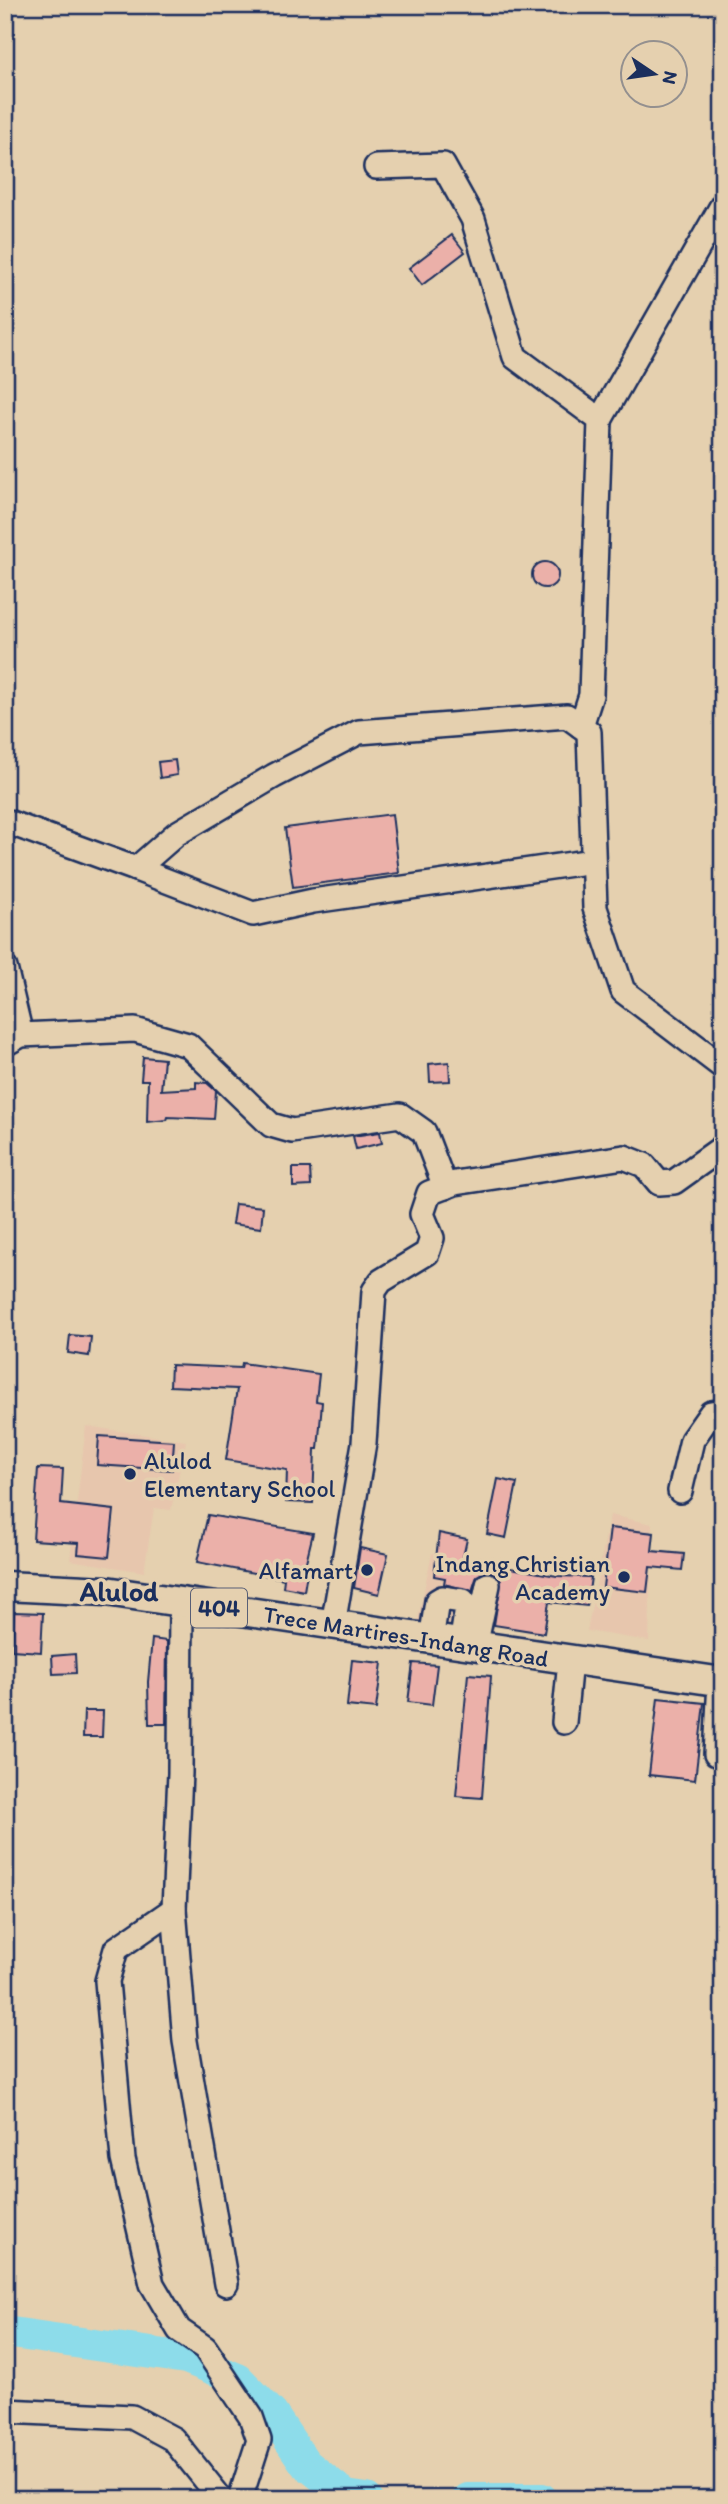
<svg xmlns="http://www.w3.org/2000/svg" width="728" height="2504" viewBox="0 0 728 2504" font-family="Itim,sans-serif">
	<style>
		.built { fill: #e7c6ad }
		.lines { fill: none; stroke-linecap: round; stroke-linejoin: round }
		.river { stroke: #8ddcea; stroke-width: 32 }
		.building { fill: #ebb0a9; stroke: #1b2f5e; stroke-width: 2 }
		.minor-casing { stroke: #1b2f5e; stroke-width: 28 }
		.major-casing { stroke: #1b2f5e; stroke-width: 33 }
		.minor { stroke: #e5d0af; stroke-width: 23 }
		.major { stroke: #e5d0af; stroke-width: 28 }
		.poi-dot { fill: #1b2f5e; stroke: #e5d0af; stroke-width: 2.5 }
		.labels { text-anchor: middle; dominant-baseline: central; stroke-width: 7; stroke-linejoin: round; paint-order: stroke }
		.shield { fill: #e5d0af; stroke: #585f76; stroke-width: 2 }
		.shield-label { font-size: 23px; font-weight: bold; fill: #1b2f5e }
		.poi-label { font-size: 24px; fill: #1b2f5e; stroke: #e5d0af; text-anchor: end }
		.street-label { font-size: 24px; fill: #1b2f5e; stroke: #e5d0af }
		.quarter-label { font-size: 28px; font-weight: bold; fill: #1b2f5e; stroke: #e5d0af }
	</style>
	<rect width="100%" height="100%" fill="#e5d0af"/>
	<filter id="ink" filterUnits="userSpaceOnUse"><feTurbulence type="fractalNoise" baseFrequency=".0143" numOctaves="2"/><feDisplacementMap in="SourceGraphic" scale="14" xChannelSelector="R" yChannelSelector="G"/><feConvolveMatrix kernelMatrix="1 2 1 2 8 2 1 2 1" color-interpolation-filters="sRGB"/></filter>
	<g filter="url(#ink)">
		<g class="built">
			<path d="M 86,1426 L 186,1441 L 171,1510 L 154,1508 L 144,1572 L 70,1560 Z"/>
			<path d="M 610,1515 L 652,1524 L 649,1641 L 587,1631 Z"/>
			<path d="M 432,1553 L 486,1565 L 475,1631 L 417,1623 Z"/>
		</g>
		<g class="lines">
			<g class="river">
				<path d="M 5,2332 L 186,2358 L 238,2379 L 272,2414 L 305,2463 L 346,2496 L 367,2499"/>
				<path d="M 468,2499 L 542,2499"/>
			</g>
		</g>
		<g class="building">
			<path d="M 452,235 L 465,252 L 422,285 L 409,268 Z"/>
			<circle cx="545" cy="575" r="13"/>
			<path d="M 175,760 L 177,775 L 160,778 L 158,762 Z"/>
			<path d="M 392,814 L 399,873 L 293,887 L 285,828 Z"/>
			<path d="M 143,1057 L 164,1059 L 161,1090 L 196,1088 L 196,1082 L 207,1083 L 216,1091 L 214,1119 L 168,1117 L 167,1120 L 147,1122 L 148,1080 L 141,1080 Z"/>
			<path d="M 449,1062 L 450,1081 L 430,1082 L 429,1064 Z"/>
			<path d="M 380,1132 L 382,1143 L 356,1149 L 353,1136 Z"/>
			<path d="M 293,1168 L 310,1168 L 311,1186 L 293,1187 Z"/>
			<path d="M 235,1204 L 263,1207 L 261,1228 L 232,1224 Z"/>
			<path d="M 70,1335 L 91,1337 L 89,1356 L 68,1353 Z"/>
			<path d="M 242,1363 L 319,1374 L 316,1401 L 322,1402 L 318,1449 L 315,1449 L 313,1503 L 286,1502 L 287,1470 L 226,1460 L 237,1389 L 170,1386 L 171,1365 L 241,1368 Z"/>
			<path d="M 99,1436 L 174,1441 L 172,1470 L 97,1465 Z"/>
			<path d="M 38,1468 L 63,1469 L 61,1504 L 114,1510 L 109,1557 L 78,1554 L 79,1543 L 33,1540 Z"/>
			<path d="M 498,1479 L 517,1483 L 506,1538 L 487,1534 Z"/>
			<path d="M 208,1515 L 313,1533 L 305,1566 L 308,1567 L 304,1591 L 283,1587 L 284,1579 L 197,1562 Z"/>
			<path d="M 610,1528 L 654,1533 L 652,1551 L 684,1554 L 682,1570 L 650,1567 L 647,1592 L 603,1587 Z"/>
			<path d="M 439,1533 L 467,1539 L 462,1562 L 492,1569 L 493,1565 L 557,1576 L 591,1577 L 587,1606 L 549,1602 L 544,1633 L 494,1625 L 501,1580 L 492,1572 L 484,1572 L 477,1576 L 472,1591 L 444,1584 L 445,1578 L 434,1576 Z"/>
			<path d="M 360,1548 L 388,1554 L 379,1594 L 354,1588 Z"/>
			<path d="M 14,1612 L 43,1613 L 41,1652 L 12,1650 Z"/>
			<path d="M 152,1639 L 167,1641 L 166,1724 L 149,1724 L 148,1682 Z"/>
			<path d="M 75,1654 L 76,1673 L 53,1674 L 52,1656 Z"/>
			<path d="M 352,1660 L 382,1663 L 376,1709 L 347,1706 Z"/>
			<path d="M 413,1663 L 437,1665 L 432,1705 L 408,1702 Z"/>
			<path d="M 468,1674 L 491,1676 L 482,1798 L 456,1796 Z"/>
			<path d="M 658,1698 L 704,1703 L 695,1780 L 649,1775 Z"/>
			<path d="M 84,1711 L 103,1711 L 102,1737 L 83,1737 Z"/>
		</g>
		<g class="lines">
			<g class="minor-casing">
				<g id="minor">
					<path d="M 376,167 L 443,165 L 473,219 L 515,357 L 600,420 L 591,695 L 581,726"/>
					<path d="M 600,420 L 723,204"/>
					<path d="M 5,821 L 136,869 L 176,834 L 274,776 L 359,732 L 567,716 L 589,732 L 595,908 L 623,991 L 723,1067"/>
					<path d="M 136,869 L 253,914 L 313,901 L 593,861"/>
					<path d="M 5,968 L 21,1035"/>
					<path d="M 5,1044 L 21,1035 L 135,1030 L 188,1045 L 271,1125 L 292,1131 L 400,1115 L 424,1132 L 445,1187"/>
					<path d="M 680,1491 L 692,1440 L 711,1413 L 723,1411"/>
					<path d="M 181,1602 L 180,1773 L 174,1909 L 185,2041 L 226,2284"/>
					<path d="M 333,1625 L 364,1443 L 374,1291 L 381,1281 L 427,1253 L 432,1238 L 422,1214 L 429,1193 L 455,1183 L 624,1157 L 644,1165 L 659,1183 L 674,1182 L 723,1147"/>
					<path d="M 431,1640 L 437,1601 L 442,1598 L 463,1601 L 467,1607 L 461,1645"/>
					<path d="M 475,1647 L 488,1585"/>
					<path d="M 564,1722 L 570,1661"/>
					<path d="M 716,1754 L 720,1682"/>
					<path d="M 174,1909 L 116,1949 L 107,1981 L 123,2159 L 152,2284 L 179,2330 L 205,2348 L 251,2417 L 259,2440 L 240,2499"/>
					<path d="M 5,2411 L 132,2417 L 173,2439 L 221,2499"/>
				</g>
			</g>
			<g class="major-casing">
				<path id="major" d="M 5,1586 L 106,1591 L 723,1682"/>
			</g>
			<use href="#minor" class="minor"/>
			<use href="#major" class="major"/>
		</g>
	</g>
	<g class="poi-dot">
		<circle cx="130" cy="1474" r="7"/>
		<circle cx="367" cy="1570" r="7"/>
		<circle cx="624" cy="1577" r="7"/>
	</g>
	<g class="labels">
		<rect class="shield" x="191" y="1588.5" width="56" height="39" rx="5"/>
		<g class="shield-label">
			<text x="219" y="1608">404</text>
		</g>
		<g class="poi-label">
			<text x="144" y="1460" text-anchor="start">Alulod<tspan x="144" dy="28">Elementary School</tspan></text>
			<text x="610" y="1563">Indang Christian<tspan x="610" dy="28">Academy</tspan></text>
			<text x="353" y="1570">Alfamart</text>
		</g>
		<g class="street-label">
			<text transform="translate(406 1636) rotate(9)">Trece Martires-Indang Road</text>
		</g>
		<g class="quarter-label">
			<text x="119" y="1591">Alulod</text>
		</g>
	</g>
	<rect width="728" height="2504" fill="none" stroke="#e5d0af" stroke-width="28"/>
	<rect x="14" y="14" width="700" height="2476" fill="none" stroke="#1b2f5e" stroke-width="2.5" filter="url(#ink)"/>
	<g transform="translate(654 74) rotate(103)"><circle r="33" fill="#e5d0af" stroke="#94908f" stroke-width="2"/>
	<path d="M0-5L12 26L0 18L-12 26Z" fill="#1b2f5e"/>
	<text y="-10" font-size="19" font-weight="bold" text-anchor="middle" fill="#1b2f5e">N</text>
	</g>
</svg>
